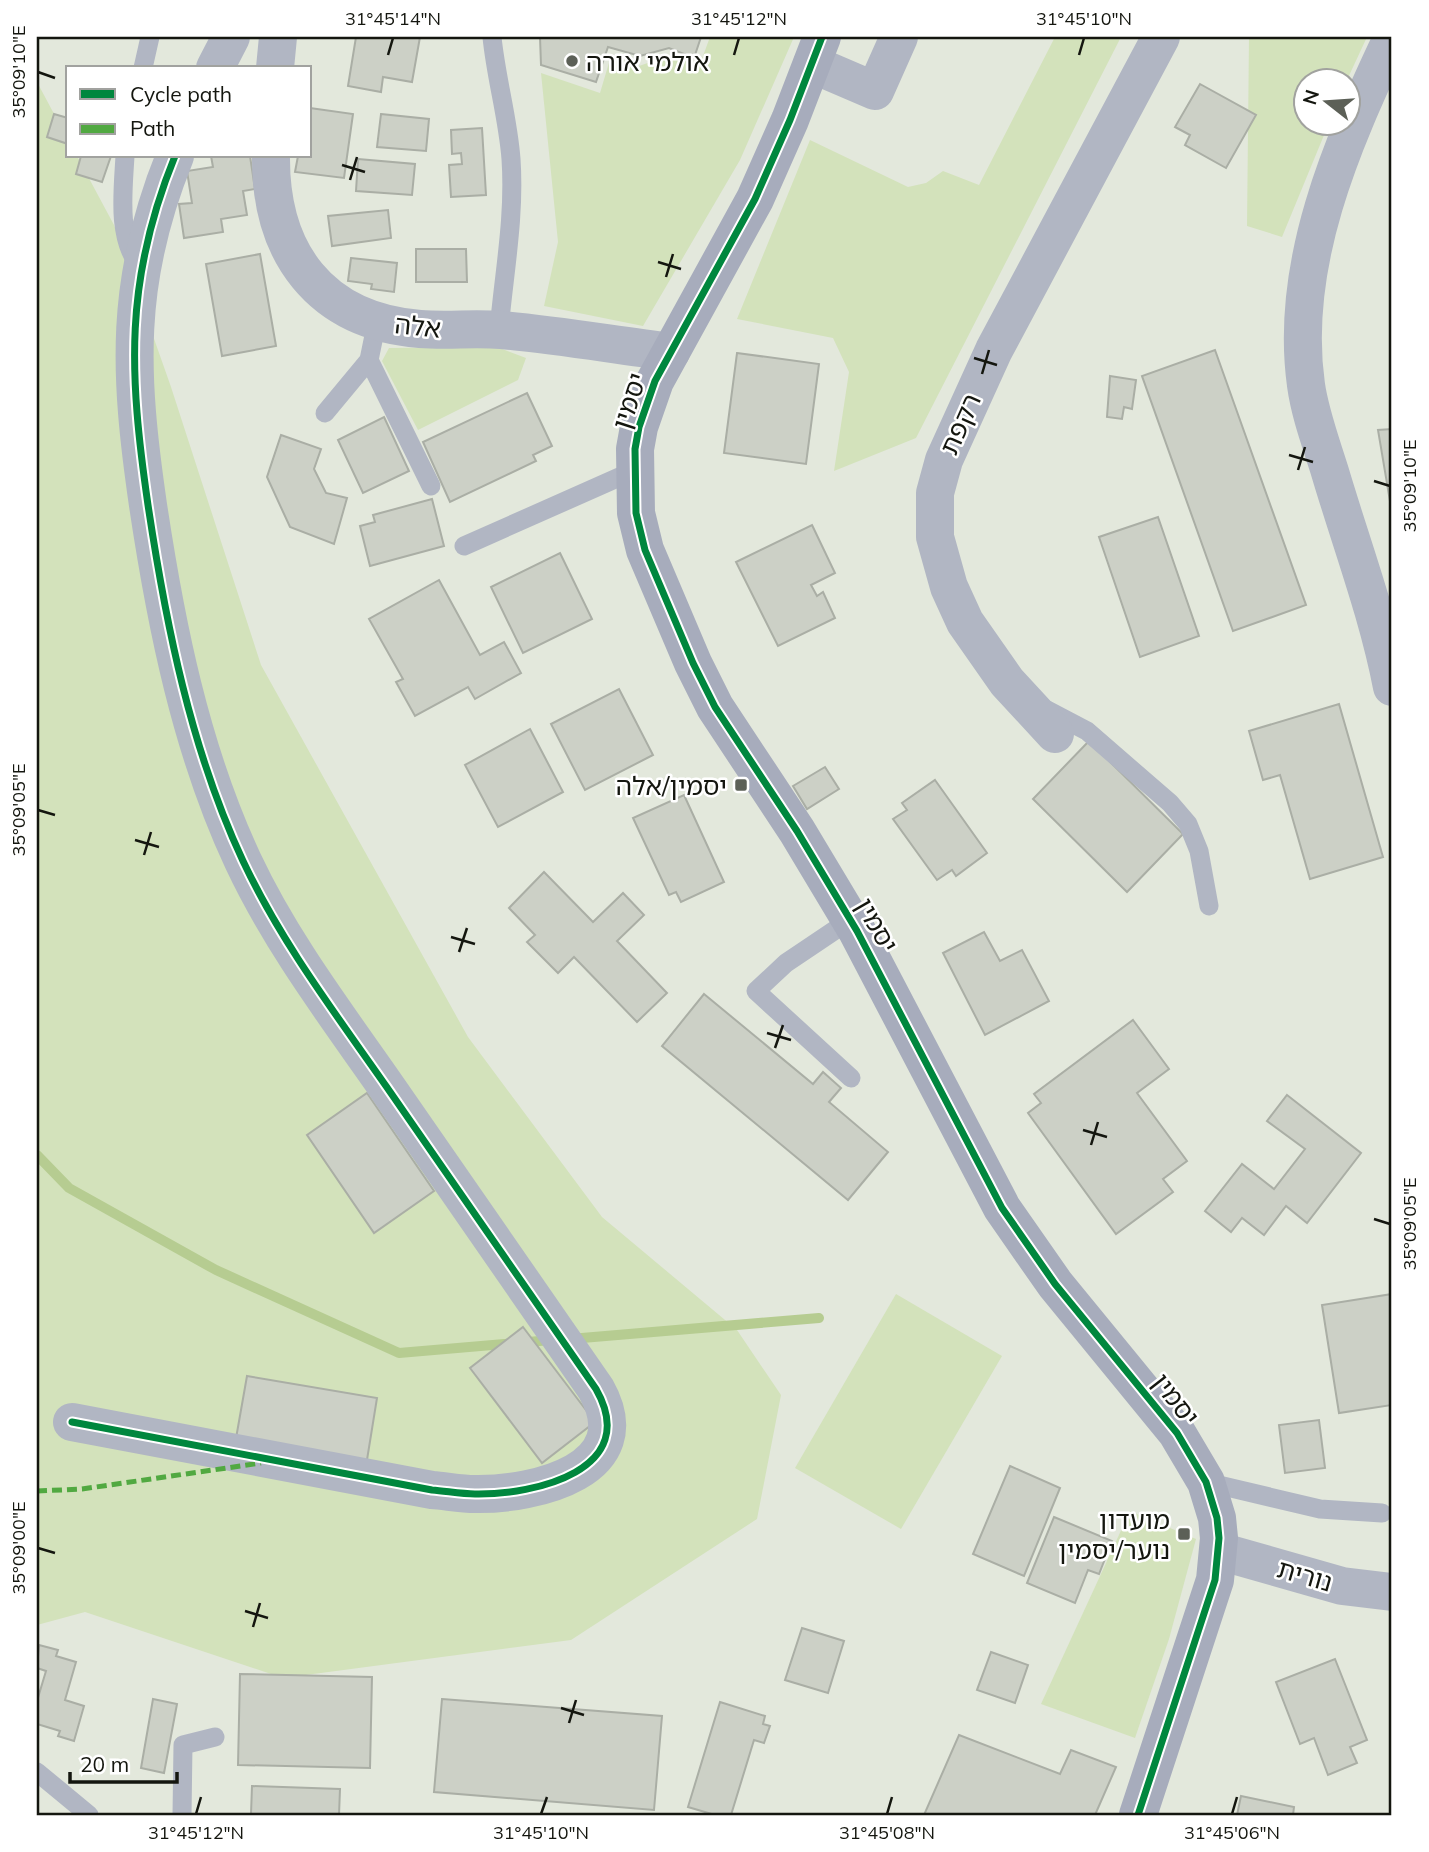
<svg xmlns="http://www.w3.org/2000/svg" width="1429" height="1852" viewBox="0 0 1429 1852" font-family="Mulish,'Noto Sans Hebrew',sans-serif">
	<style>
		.green { fill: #d3e2bb }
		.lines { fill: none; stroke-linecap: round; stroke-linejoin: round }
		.stream { stroke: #b6cc91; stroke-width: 10 }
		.building { fill: #ccd0c6; stroke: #aaaea5; stroke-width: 2 }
		.lane { stroke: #b1b6c3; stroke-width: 19 }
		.street { stroke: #b1b6c3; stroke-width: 38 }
		.secondary { stroke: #a7acbc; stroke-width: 38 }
		.quiet { stroke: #51a941; stroke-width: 5; stroke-dasharray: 10 5; stroke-linecap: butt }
		.cycleway-casing { stroke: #fff; stroke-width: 11 }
		.cycleway { stroke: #00873e; stroke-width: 7 }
		.ticks { fill: none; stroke: #14160f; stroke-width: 2.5 }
		.poi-dot { fill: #5c6057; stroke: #fff; stroke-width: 2.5 }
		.labels { text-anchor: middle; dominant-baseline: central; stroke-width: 5; stroke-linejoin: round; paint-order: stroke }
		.poi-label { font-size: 26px; fill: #14160f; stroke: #fff; text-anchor: end }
		.street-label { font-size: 26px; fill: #14160f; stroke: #fff }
		.neatline { fill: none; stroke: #14160f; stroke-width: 2.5 }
		.ticks-label { font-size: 18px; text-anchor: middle; fill: #14160f }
	</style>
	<rect width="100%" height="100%" fill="#e3e8dc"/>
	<g class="green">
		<path d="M 710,37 L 794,37 L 740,160 L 643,326 L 544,306 L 558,242 L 541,73 L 600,93 L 611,56 L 639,66 L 668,56 L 700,64 Z"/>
		<path d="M 1055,37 L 1121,37 L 916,438 L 834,471 L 849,372 L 833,338 L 737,319 L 810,140 L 908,187 L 926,183 L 943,171 L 979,185 Z"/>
		<path d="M 1249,37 L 1367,37 L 1347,80 L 1306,80 L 1306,122 L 1329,123 L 1282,237 L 1247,226 Z"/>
		<path d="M 37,82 L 68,140 L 68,156 L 77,156 L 114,225 L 171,387 L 261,665 L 468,1037 L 602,1217 L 737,1330 L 781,1395 L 757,1519 L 571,1640 L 283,1678 L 85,1612 L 37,1625 Z"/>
		<path d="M 497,347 L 526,358 L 518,380 L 418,430 L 382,361 L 389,348 Z"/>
		<path d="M 896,1294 L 1002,1356 L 901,1529 L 795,1468 Z"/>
		<path d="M 1130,1511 L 1196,1539 L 1169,1639 L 1135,1738 L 1041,1704 Z"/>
	</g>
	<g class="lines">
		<g class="stream">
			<path d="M 37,1155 L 69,1188 L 216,1270 L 399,1353 L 551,1340"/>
			<path d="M 570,1339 L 819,1318"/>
		</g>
	</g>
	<g class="building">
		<path d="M 356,37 L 420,37 L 412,82 L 383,77 L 381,92 L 348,86 Z"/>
		<path d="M 540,37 L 701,37 L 694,58 L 669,48 L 640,56 L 608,47 L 596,82 L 541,65 Z"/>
		<path d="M 1200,84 L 1256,115 L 1226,168 L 1185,145 L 1190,135 L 1175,127 Z"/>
		<path d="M 310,108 L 353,114 L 344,178 L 295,172 L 298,156 L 310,156 Z"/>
		<path d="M 54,114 L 68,118 L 68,144 L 47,137 Z"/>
		<path d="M 381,114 L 429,119 L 426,151 L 377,147 Z"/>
		<path d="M 482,128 L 486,195 L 451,197 L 449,165 L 462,164 L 461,153 L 452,154 L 451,130 Z"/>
		<path d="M 81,156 L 111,156 L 102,182 L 76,174 Z"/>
		<path d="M 211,156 L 250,156 L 255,189 L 243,191 L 247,215 L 221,219 L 223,232 L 184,238 L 179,204 L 192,203 L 187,171 L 213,167 Z"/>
		<path d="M 358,159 L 415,164 L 412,195 L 356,191 Z"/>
		<path d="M 388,210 L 391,238 L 332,246 L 328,216 Z"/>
		<path d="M 416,249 L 466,249 L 467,282 L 416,282 Z"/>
		<path d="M 260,254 L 276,346 L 222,356 L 206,264 Z"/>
		<path d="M 351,258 L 397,263 L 394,292 L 371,289 L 372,284 L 348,281 Z"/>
		<path d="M 1215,350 L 1306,605 L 1233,631 L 1142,376 Z"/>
		<path d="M 737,353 L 819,364 L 806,464 L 724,453 Z"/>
		<path d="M 1110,376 L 1136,380 L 1132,409 L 1124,407 L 1122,419 L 1107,417 Z"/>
		<path d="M 527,393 L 552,446 L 533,455 L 536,461 L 450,502 L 423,442 Z"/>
		<path d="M 384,417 L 409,471 L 363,493 L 338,440 Z"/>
		<path d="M 1392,429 L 1392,513 L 1378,430 Z"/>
		<path d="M 281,435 L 321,449 L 314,469 L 326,493 L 347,498 L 334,544 L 290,527 L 267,477 Z"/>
		<path d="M 432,499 L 444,546 L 370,566 L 360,526 L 375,522 L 373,515 Z"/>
		<path d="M 1158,517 L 1199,636 L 1140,657 L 1099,537 Z"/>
		<path d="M 812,525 L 835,573 L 811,585 L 817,596 L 823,592 L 835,618 L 778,646 L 736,562 Z"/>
		<path d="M 560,553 L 592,619 L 523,653 L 491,587 Z"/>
		<path d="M 439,580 L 480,655 L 504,642 L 521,673 L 475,699 L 468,687 L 415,716 L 396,682 L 403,679 L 369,619 Z"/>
		<path d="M 619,689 L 653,755 L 585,790 L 551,724 Z"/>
		<path d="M 1339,704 L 1383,857 L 1310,879 L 1280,775 L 1263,780 L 1249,731 Z"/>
		<path d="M 530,729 L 563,792 L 498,827 L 465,765 Z"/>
		<path d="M 1089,741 L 1183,834 L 1127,892 L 1033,799 Z"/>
		<path d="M 825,767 L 839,789 L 807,809 L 793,786 Z"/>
		<path d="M 935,780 L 987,853 L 956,876 L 952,870 L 937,880 L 893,819 L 907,810 L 902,803 Z"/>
		<path d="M 684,795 L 724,882 L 681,902 L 676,892 L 669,895 L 633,818 Z"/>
		<path d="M 544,872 L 593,922 L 623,893 L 644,915 L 617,941 L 667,993 L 637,1022 L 574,957 L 558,973 L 527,942 L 535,935 L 509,908 Z"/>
		<path d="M 984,932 L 1000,961 L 1022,950 L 1049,1001 L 985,1035 L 943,953 Z"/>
		<path d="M 704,994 L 813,1084 L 823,1072 L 841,1088 L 829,1102 L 888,1152 L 848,1200 L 662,1046 Z"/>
		<path d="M 1133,1020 L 1169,1069 L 1137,1093 L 1187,1161 L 1163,1179 L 1173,1192 L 1116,1234 L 1028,1113 L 1041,1103 L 1034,1094 Z"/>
		<path d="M 367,1093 L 434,1191 L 374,1233 L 307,1135 Z"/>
		<path d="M 1287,1095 L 1361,1153 L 1307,1223 L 1286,1206 L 1264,1235 L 1242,1218 L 1231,1232 L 1205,1211 L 1242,1164 L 1274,1189 L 1305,1149 L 1267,1121 Z"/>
		<path d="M 1392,1294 L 1392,1405 L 1339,1413 L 1322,1305 Z"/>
		<path d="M 523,1327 L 595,1422 L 542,1463 L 470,1368 Z"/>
		<path d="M 247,1376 L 377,1398 L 366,1466 L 235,1444 Z"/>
		<path d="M 1319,1420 L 1325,1468 L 1285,1473 L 1279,1425 Z"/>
		<path d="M 1010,1466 L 1060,1488 L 1024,1576 L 973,1554 Z"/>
		<path d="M 1054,1517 L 1112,1541 L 1099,1574 L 1088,1570 L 1075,1603 L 1027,1583 Z"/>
		<path d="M 802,1628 L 844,1641 L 828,1693 L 785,1680 Z"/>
		<path d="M 39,1645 L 58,1650 L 56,1656 L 76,1662 L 65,1700 L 84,1706 L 74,1741 L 58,1736 L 60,1731 L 37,1724 L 37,1701 L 46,1671 L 37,1668 Z"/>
		<path d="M 991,1652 L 1028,1665 L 1015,1703 L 977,1690 Z"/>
		<path d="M 1335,1659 L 1367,1740 L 1350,1747 L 1357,1763 L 1328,1775 L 1314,1738 L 1300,1744 L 1276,1682 Z"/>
		<path d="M 240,1674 L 372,1677 L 370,1768 L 238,1765 Z"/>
		<path d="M 153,1699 L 177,1704 L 164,1773 L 141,1768 Z"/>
		<path d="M 442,1699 L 662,1716 L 654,1810 L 434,1792 Z"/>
		<path d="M 720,1702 L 765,1716 L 763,1724 L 770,1726 L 764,1743 L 754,1740 L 731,1815 L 715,1815 L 688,1807 Z"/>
		<path d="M 959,1735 L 1060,1774 L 1071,1750 L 1116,1767 L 1095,1815 L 924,1815 Z"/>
		<path d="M 252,1786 L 340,1789 L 339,1815 L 251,1814 Z"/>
		<path d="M 1241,1796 L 1294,1807 L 1293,1815 L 1237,1815 Z"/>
	</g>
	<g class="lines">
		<g class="lane">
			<path d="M 492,37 C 496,78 508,118 511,159 C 515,217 504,273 499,330"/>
			<path d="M 143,68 L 150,37"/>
			<path d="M 125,156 C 123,192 117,236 139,266"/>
			<path d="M 369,360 L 431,486"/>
			<path d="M 325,413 L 369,360 L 377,321"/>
			<path d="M 464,546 L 633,471"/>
			<path d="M 1047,710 L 1087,731 L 1170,803 L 1188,824 L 1199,851 L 1209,906"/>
			<path d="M 850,920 L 786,963 L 756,991 L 851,1078"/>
			<path d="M 1206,1482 L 1320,1509 L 1382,1513"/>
			<path d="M 37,1772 L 89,1815"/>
			<path d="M 182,1815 L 183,1745 L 215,1737"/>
		</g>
		<g class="street">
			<path d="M 1392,38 C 1342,144 1289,264 1306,385 C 1310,414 1321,443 1330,472 C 1351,543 1378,614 1392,687"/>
			<path d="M 812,64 L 875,91 L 899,37"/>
			<path d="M 215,68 L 231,37"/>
			<path d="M 275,68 L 278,37"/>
			<path d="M 271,156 C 270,253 320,321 420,329 C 447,331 474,328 501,330 C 558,335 614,345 671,352"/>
			<path d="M 1055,734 L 1007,682 L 965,622 L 949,587 L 935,537 L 935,493 L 944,460 L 994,350 L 1161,37"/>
			<path d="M 72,1422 L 432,1490 C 446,1491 461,1494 475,1494 C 535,1495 642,1470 596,1389 C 526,1288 456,1187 386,1086 C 335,1013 281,942 243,861 C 191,750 166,625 148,505 C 129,374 124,281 175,156"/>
			<path d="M 1219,1551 L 1342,1586 L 1392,1592"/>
		</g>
		<path class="secondary" d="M 822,37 L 790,120 L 755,199 L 655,381 L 639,427 L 635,449 L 636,513 L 645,550 L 693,663 L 715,707 L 797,831 L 857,931 L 1002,1208 L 1055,1284 L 1177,1433 L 1206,1482 L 1217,1518 L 1219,1538 L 1215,1580 L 1138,1815"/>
		<path class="quiet" d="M 37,1491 L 82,1489 L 261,1463"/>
		<g class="cycleway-casing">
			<g id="cycleway">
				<path d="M 822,37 L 790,120 L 755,199 L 655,381 L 639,427 L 635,449 L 636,513 L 645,550 L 693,663 L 715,707 L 797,831 L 857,931 L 1002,1208 L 1055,1284 L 1177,1433 L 1206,1482 L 1217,1518 L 1219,1538 L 1215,1580 L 1138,1815"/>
				<path d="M 72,1422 L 432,1490 C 446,1491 461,1494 475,1494 C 535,1495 642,1470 596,1389 C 526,1288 456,1187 386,1086 C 335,1013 281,942 243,861 C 191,750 166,625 148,505 C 129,374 124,281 175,156"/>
			</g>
		</g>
		<use href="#cycleway" class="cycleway"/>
	</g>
	<path class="ticks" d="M 388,55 L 393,38M 734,55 L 739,38M 1079,55 L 1084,38M 38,72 L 55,78M 342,165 L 365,172M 350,180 L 357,157M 658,262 L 681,269M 666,277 L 673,254M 974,358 L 997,365M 982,374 L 989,350M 1289,455 L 1313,462M 1298,470 L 1305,447M 1374,481 L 1390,486M 38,810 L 55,815M 135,840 L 159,847M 144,855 L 151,832M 451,937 L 475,944M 459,952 L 467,928M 767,1033 L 791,1040M 775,1048 L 783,1025M 1083,1130 L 1107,1137M 1091,1145 L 1098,1122M 1374,1219 L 1390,1224M 38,1548 L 55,1553M 245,1611 L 268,1618M 253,1627 L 260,1603M 561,1708 L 584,1715M 569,1723 L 576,1700M 196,1814 L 201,1797M 541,1814 L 547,1797M 887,1814 L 892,1797M 1232,1814 L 1237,1797"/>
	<g class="poi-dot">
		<circle cx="572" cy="61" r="7"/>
		<rect x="734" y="778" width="14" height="14" rx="3.5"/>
		<rect x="1177" y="1527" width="14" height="14" rx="3.5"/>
	</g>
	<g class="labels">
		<g class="poi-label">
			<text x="586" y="61" text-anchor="start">אולמי אורה</text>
			<text x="727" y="785">יסמין/אלה</text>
			<text x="1170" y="1519">מועדון<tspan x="1170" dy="30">נוער/יסמין</tspan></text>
		</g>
		<g class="street-label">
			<text transform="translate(418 326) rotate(6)">אלה</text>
			<text transform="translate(629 401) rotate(-72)">יסמין</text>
			<text transform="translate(960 424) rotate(-66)">רקפת</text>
			<text transform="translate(877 925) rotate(60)">יסמין</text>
			<text transform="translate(1176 1399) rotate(52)">יסמין</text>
			<text transform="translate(1305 1575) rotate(16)">נורית</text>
		</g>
	</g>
	<rect width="1429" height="1852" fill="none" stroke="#ffffff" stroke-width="77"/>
	<rect x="66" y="66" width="245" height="91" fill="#ffffff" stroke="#a1a29f" stroke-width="2"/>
	<rect x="80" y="89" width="35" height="10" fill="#00873e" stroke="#a1a29f" stroke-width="2"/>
	<text x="130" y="102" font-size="21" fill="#14160f">Cycle path</text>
	<rect x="80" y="124" width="35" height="10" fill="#51a941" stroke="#a1a29f" stroke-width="2"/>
	<text x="130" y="136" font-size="21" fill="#14160f">Path</text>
	<g transform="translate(1327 102) rotate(287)"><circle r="33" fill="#ffffff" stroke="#a1a29f" stroke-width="2"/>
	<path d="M0-5L12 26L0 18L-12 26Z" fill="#5c6057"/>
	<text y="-10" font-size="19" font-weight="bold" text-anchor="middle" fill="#14160f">N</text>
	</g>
	<path d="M70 1772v10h107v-10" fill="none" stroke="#14160f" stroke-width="3.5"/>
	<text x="80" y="1772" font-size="21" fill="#14160f" stroke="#ffffff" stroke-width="5" paint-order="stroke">20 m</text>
	<rect x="38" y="38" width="1352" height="1776" class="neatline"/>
	<g class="ticks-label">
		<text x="393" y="25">31°45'14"N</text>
		<text x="739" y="25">31°45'12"N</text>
		<text x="1084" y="25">31°45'10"N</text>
		<text transform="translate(19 72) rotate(-90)" y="6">35°09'10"E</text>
		<text transform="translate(1410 486) rotate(-90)" y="6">35°09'10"E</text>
		<text transform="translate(19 810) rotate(-90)" y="6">35°09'05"E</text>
		<text transform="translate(1410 1224) rotate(-90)" y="6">35°09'05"E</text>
		<text transform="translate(19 1548) rotate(-90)" y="6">35°09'00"E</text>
		<text x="196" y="1839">31°45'12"N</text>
		<text x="541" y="1839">31°45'10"N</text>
		<text x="887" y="1839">31°45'08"N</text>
		<text x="1232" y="1839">31°45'06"N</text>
	</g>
</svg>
